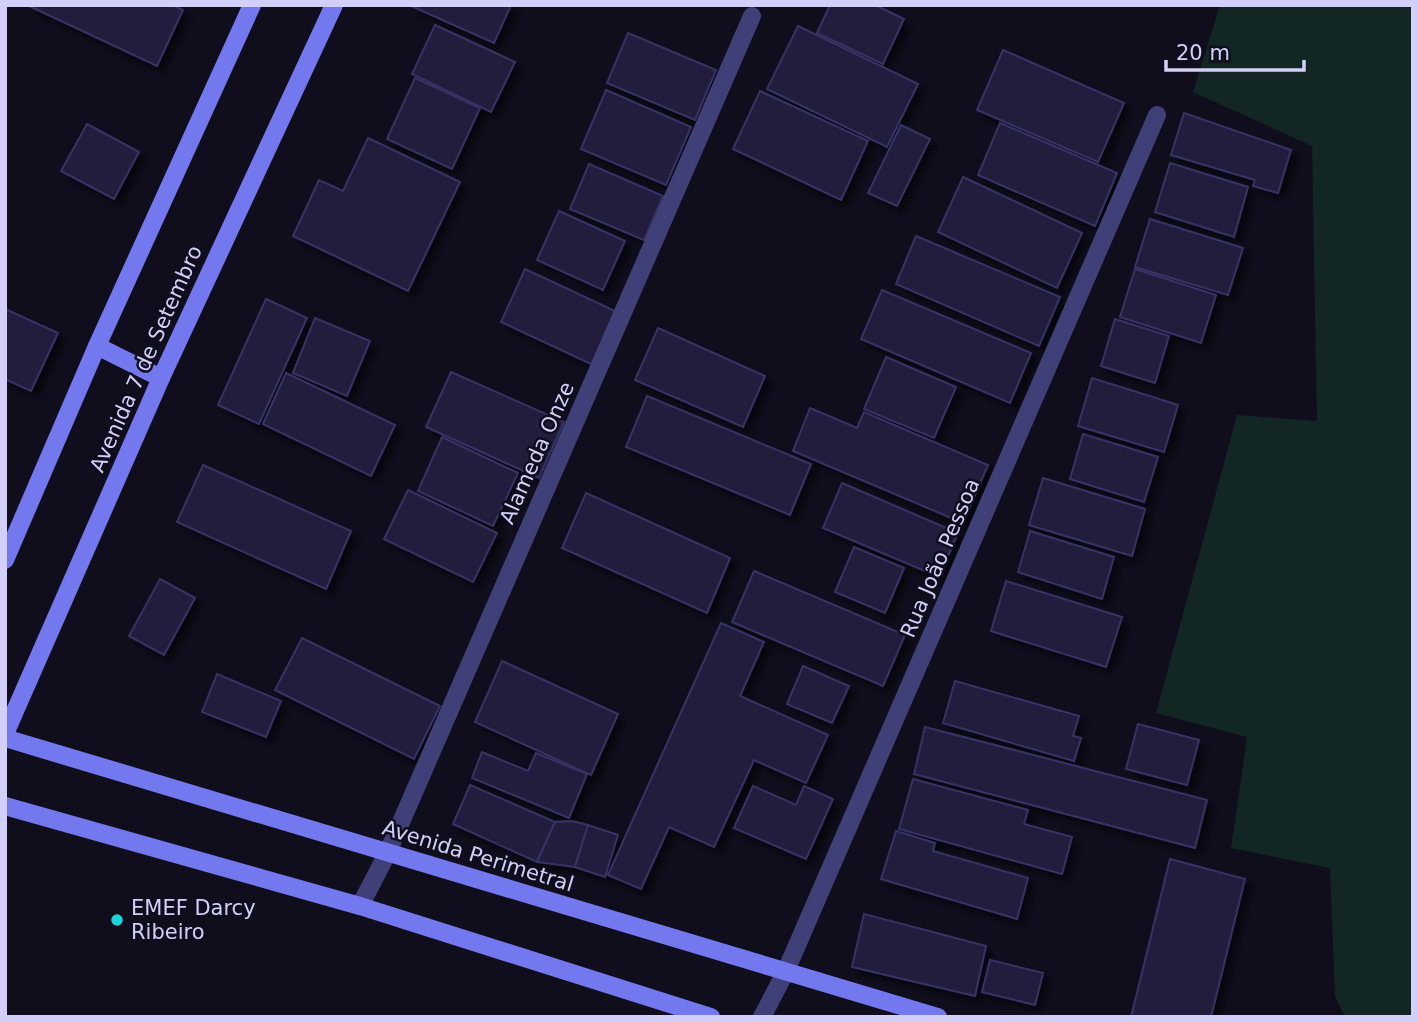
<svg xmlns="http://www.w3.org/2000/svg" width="1418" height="1022" viewBox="0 0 1418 1022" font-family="'DejaVu Sans',sans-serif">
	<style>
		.green { fill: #122624 }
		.building { fill: #211d3c; stroke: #383265; stroke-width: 2; filter: url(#shadow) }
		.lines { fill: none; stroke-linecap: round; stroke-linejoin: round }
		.street { stroke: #3f4077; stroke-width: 18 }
		.secondary { stroke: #7378ee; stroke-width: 18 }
		.poi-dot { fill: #1bd4db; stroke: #100e1d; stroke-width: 2.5 }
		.labels { text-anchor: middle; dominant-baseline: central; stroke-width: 5; stroke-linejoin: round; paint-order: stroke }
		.street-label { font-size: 21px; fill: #d2d0f9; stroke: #100e1d }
		.poi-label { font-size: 21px; fill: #d2d0f9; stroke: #100e1d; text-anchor: start }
	</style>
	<defs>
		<filter id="shadow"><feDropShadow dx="6" dy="6" stdDeviation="3.5" flood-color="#0009"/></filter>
	</defs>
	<rect width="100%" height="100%" fill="#100e1d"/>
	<path class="green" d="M 1220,5 L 1413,5 L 1413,1017 L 1345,1017 L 1335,997 L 1330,868 L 1231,848 L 1247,737 L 1156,713 L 1237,415 L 1317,421 L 1312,146 L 1193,92 Z"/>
	<g class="building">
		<path d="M 27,5 L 172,5 L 183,10 L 157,66 Z"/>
		<path d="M 409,5 L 511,5 L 494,43 Z"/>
		<path d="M 830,5 L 875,5 L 904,19 L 883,64 L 817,33 Z"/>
		<path d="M 435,25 L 515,62 L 491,112 L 412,74 Z"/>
		<path d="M 798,26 L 918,84 L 887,147 L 767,89 Z"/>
		<path d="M 628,33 L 716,70 L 695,120 L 607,83 Z"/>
		<path d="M 1003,50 L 1124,103 L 1098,162 L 977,110 Z"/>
		<path d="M 415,78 L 480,108 L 452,169 L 387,139 Z"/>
		<path d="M 606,90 L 691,127 L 666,185 L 581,149 Z"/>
		<path d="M 760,91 L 868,141 L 841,200 L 733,149 Z"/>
		<path d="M 1184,113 L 1291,150 L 1278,193 L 1253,186 L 1255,180 L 1171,155 Z"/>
		<path d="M 1000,123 L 1117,173 L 1095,226 L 978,175 Z"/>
		<path d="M 87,124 L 139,152 L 114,199 L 61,171 Z"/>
		<path d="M 901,125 L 930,139 L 897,206 L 868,193 Z"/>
		<path d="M 368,138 L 460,182 L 408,291 L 293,236 L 319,180 L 343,191 Z"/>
		<path d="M 1170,163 L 1248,187 L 1234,237 L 1155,212 Z"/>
		<path d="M 589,164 L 663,196 L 644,240 L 570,209 Z"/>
		<path d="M 963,177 L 1082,233 L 1057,288 L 938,232 Z"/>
		<path d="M 559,211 L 625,241 L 603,290 L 537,260 Z"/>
		<path d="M 1150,219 L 1243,248 L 1228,295 L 1135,267 Z"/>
		<path d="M 916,236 L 1060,297 L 1039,346 L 896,284 Z"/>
		<path d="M 525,269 L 617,312 L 593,365 L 501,322 Z"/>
		<path d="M 1135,269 L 1216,295 L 1201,343 L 1120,317 Z"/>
		<path d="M 882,290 L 1031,353 L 1010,403 L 861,339 Z"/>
		<path d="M 266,299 L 307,318 L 259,424 L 218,405 Z"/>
		<path d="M 5,309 L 58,333 L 31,391 L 5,379 Z"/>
		<path d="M 315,318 L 370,341 L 347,396 L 293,373 Z"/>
		<path d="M 1115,319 L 1169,336 L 1155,383 L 1101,366 Z"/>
		<path d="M 658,328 L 765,376 L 743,427 L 635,380 Z"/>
		<path d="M 886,357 L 956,387 L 934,438 L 864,409 Z"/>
		<path d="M 451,372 L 564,422 L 539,478 L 426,427 Z"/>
		<path d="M 286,373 L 395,425 L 371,476 L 263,424 Z"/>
		<path d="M 1092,378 L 1178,405 L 1164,452 L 1078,426 Z"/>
		<path d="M 647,396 L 811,464 L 790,515 L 626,447 Z"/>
		<path d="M 810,408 L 857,428 L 864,412 L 988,465 L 963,523 L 793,451 Z"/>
		<path d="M 1083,434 L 1158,457 L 1144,502 L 1070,479 Z"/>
		<path d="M 442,437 L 518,473 L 493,526 L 418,491 Z"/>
		<path d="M 203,465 L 351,531 L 326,589 L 177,522 Z"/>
		<path d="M 1043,478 L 1145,509 L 1132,556 L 1029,525 Z"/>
		<path d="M 842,483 L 958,533 L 939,577 L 823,528 Z"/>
		<path d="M 408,490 L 497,533 L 473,582 L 384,539 Z"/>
		<path d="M 586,493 L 730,558 L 707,613 L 562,548 Z"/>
		<path d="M 1030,531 L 1114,557 L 1102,599 L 1018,572 Z"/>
		<path d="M 854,547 L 904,568 L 885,613 L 835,592 Z"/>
		<path d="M 754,571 L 905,635 L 883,686 L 732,622 Z"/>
		<path d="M 160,579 L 195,598 L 164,655 L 129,636 Z"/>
		<path d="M 1006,581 L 1122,617 L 1106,667 L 991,631 Z"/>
		<path d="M 721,623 L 764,642 L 740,696 L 828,735 L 806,783 L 754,760 L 714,847 L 669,827 L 641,889 L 608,875 Z"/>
		<path d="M 302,638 L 440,706 L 414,759 L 275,690 Z"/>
		<path d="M 502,661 L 618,714 L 591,775 L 475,722 Z"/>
		<path d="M 803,666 L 849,686 L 832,723 L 787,704 Z"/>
		<path d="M 217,674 L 281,701 L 266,737 L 202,712 Z"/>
		<path d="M 955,681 L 1079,716 L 1073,736 L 1081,738 L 1074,761 L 943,723 Z"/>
		<path d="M 1138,724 L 1199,740 L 1187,785 L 1126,769 Z"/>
		<path d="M 925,727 L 1207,800 L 1195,848 L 914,774 Z"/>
		<path d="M 482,752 L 528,771 L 536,753 L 587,774 L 569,818 L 472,778 Z"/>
		<path d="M 913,779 L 1028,810 L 1024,824 L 1072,837 L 1062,874 L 899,829 Z"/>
		<path d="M 470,785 L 555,822 L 537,862 L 453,824 Z"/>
		<path d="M 753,786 L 796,805 L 804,786 L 833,799 L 806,859 L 734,828 Z"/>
		<path d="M 572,821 L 588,825 L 575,867 L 537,862 L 555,822 Z"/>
		<path d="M 588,825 L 618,835 L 605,877 L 575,867 Z"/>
		<path d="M 896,831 L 935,843 L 933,851 L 1028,878 L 1017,919 L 881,879 Z"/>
		<path d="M 1170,859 L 1245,879 L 1211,1017 L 1131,1017 Z"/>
		<path d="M 864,914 L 986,946 L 975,996 L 852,967 Z"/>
		<path d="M 990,960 L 1043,973 L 1035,1005 L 982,992 Z"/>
	</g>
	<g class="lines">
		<g class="street">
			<path d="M 360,906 L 388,852 L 752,16"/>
			<path d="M 762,1017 L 785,973 L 1157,115"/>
		</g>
		<g class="secondary">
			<path d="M 97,346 L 161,378"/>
			<path d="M 5,560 L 97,346 L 252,5"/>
			<path d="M 5,734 L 161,378 L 334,5"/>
			<path d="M 5,738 L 938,1017"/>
			<path d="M 5,806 L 360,906 L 711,1017"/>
		</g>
	</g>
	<circle class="poi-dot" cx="117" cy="920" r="7"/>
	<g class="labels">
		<g class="street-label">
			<text transform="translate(146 359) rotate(-66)">Avenida 7 de Setembro</text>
			<text transform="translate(537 453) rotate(-66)">Alameda Onze</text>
			<text transform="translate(940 558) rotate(-67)">Rua João Pessoa</text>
			<text transform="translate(478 856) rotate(17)">Avenida Perimetral</text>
		</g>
		<g class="poi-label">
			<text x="131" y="908">EMEF Darcy<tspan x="131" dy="24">Ribeiro</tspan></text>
		</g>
	</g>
	<rect width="1418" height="1022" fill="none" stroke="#d2d0f9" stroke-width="14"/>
	<path d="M1166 60v10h138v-10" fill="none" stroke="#d2d0f9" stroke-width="3.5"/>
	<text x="1176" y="60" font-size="21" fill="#d2d0f9" stroke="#100e1d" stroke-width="5" paint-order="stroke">20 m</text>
</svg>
